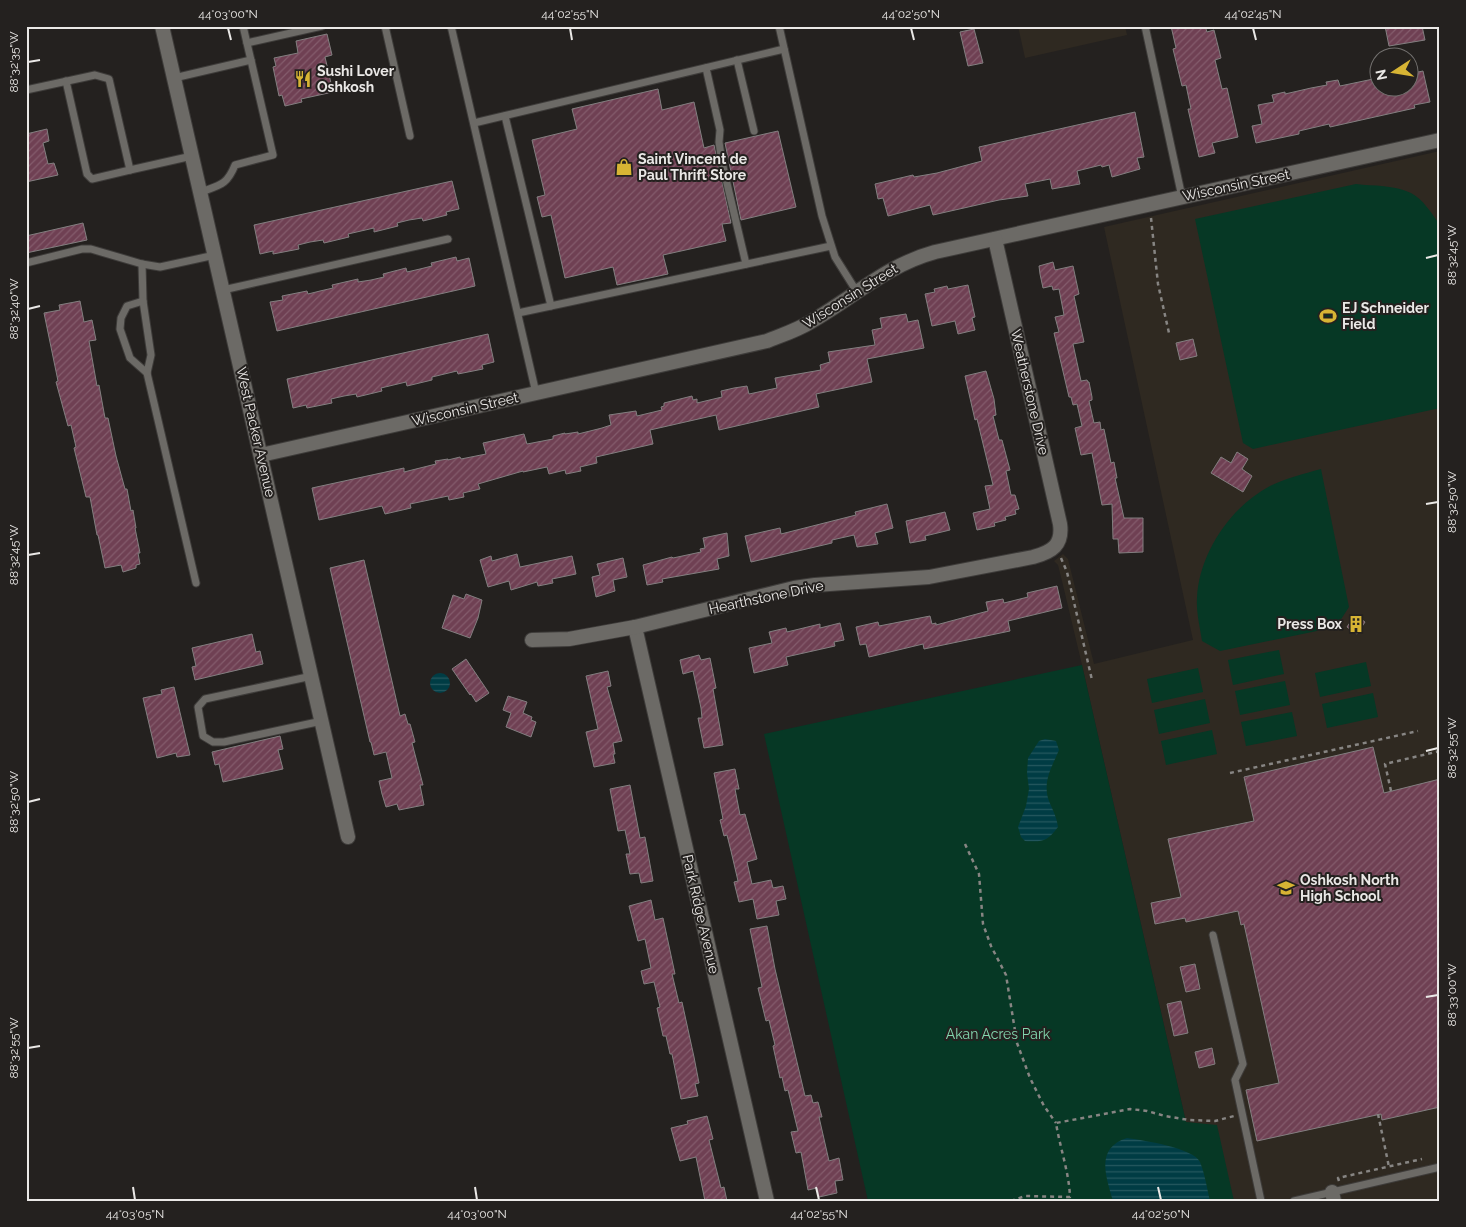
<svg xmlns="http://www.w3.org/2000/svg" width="1466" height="1227" viewBox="0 0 1466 1227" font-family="Raleway,sans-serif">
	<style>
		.built { fill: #2f2921 }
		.park { fill: #063825 }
		.water { fill: url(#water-rules) }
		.building { fill: url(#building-hatch); stroke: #837f80 }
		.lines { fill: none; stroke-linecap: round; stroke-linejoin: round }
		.service-casing { stroke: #3e3c3a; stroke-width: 9 }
		.minor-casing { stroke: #3e3c3a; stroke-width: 16 }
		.path { stroke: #878583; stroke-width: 2.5; stroke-dasharray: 4 4; stroke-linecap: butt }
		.service { stroke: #6c6a66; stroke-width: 7 }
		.minor { stroke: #6c6a66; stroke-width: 14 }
		.ticks { fill: none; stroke: #eae8e6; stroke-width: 2 }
		.labels { text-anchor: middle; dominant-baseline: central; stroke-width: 4; stroke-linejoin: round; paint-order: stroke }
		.poi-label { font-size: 14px; font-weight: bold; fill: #eae8e6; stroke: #24211f; text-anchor: start }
		.street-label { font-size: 14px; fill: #eae8e6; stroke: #24211f }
		.park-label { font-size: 14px; fill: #83d7ae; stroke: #24211f }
		.neatline { fill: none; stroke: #eae8e6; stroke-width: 2 }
		.ticks-label { font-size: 12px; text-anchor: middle; fill: #eae8e6 }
	</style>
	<defs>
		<pattern id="water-rules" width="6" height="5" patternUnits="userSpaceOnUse" patternTransform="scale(1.25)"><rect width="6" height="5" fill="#003c44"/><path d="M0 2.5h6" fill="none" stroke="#25585f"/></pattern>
		<pattern id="building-hatch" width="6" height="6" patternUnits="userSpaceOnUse" patternTransform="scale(1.25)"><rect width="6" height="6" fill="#6f4053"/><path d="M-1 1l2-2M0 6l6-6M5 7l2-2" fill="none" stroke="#845c6c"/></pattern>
	</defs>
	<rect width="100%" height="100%" fill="#24211f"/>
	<g class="built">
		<path d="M 1018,26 L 1125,26 L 1127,35 L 1025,58 Z"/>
		<path d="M 1440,151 L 1440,1201 L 1077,1201 L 1186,1122 L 1082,665 L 1062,581 L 1058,565 L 1054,561 L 1063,554 L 1068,559 L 1094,664 L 1193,640 L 1104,227 Z"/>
	</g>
	<g class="park">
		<path d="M 1356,184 C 1373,186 1395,185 1411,193 C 1423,199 1432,214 1440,225 L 1440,408 L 1253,449 L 1243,443 L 1195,219 Z"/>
		<path d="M 1321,469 L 1349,607 L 1336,627 L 1220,651 L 1202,641 C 1200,627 1196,612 1197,598 C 1199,554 1230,507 1270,486 C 1286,478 1303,474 1321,469 Z"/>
		<path d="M 1279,650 L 1284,674 L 1233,685 L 1228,660 Z"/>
		<path d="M 1366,662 L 1371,686 L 1320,697 L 1315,673 Z"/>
		<path d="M 1082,665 L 1186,1122 L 1217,1125 L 1234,1201 L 868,1201 L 764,734 Z"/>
		<path d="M 1198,668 L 1203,692 L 1152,703 L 1147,679 Z"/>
		<path d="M 1285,681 L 1290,705 L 1240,715 L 1235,691 Z"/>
		<path d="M 1373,693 L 1378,717 L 1327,728 L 1322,704 Z"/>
		<path d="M 1205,699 L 1210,723 L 1159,734 L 1154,710 Z"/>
		<path d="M 1292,712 L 1297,736 L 1246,746 L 1241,722 Z"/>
		<path d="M 1212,730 L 1217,754 L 1166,765 L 1161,741 Z"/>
	</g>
	<g class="water">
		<circle cx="440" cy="683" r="10"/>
		<path d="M 1045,739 L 1056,741 L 1059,750 C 1052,767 1042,782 1049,801 C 1053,811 1056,815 1058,827 C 1047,842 1042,842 1025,841 L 1021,837 L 1018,827 L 1026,806 L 1029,789 L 1027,773 L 1028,758 L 1039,741 Z"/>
		<path d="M 1127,1138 C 1142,1140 1194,1148 1200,1162 C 1205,1174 1207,1189 1210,1201 L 1113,1201 C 1106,1176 1095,1148 1127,1138 Z"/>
	</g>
	<g class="building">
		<path d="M 1171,26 L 1205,26 L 1207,32 L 1214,30 L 1221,58 L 1215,60 L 1222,89 L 1227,88 L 1238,137 L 1212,143 L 1215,153 L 1199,157 L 1188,109 L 1191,109 L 1186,85 L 1182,86 L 1173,49 L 1176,48 Z"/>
		<path d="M 1385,26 L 1422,26 L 1425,40 L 1389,46 Z"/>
		<path d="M 974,29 L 983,63 L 968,66 L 960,32 Z"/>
		<path d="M 327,34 L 332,55 L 325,57 L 333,92 L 301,99 L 302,102 L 285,106 L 282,95 L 279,96 L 273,67 L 276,66 L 274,58 L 298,53 L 296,41 Z"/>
		<path d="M 1423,71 L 1430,102 L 1414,105 L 1415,108 L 1330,127 L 1329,124 L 1299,131 L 1299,134 L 1256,143 L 1252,126 L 1262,124 L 1258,105 L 1274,102 L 1272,95 L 1285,92 L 1285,94 L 1311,88 L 1327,85 L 1326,82 L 1338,80 L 1340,86 L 1378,78 L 1378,88 L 1408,88 L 1408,74 Z"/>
		<path d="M 658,89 L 662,110 L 694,102 L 704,148 L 714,145 L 731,223 L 722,224 L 726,241 L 663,255 L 668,274 L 617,285 L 613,267 L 565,278 L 551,215 L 542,217 L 537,197 L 545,195 L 532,140 L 577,129 L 572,109 Z"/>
		<path d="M 1135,112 L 1144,157 L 1137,158 L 1140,169 L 1112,177 L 1109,165 L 1102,167 L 1101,165 L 1077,171 L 1080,184 L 1052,189 L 1050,179 L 1025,184 L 1028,196 L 999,200 L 933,215 L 930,205 L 888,216 L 883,198 L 878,199 L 875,184 L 913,175 L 914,177 L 937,173 L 982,161 L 979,147 Z"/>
		<path d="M 47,129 L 49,141 L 43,143 L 48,164 L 54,163 L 58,175 L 26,182 L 26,134 Z"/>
		<path d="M 778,131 L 796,207 L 741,220 L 725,143 Z"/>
		<path d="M 452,181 L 459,209 L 446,212 L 447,215 L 423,221 L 422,218 L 409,220 L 397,223 L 398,226 L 374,232 L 374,228 L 348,234 L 349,237 L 324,243 L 323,240 L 310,242 L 298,245 L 299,249 L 273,254 L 273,251 L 260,254 L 254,225 Z"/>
		<path d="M 83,223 L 87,240 L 26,253 L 26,236 Z"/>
		<path d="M 456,257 L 457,261 L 469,258 L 475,286 L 277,331 L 270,302 L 283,300 L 282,296 L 307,291 L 308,294 L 320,291 L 333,288 L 332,285 L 358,279 L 358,282 L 371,280 L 384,277 L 383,274 L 406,268 L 407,272 L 420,269 L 432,266 L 431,263 Z"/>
		<path d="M 1053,262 L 1055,270 L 1073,266 L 1079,294 L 1074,296 L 1084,342 L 1073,344 L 1081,381 L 1087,380 L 1088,382 L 1089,382 L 1092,397 L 1092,400 L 1089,401 L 1094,423 L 1100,422 L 1101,430 L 1104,429 L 1111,463 L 1114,462 L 1117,478 L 1115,478 L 1124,518 L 1143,518 L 1143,552 L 1119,553 L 1118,539 L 1113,539 L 1112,504 L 1102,505 L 1092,453 L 1081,455 L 1075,428 L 1082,426 L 1077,404 L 1073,405 L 1071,397 L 1069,397 L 1054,333 L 1059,332 L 1055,317 L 1064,315 L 1059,289 L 1053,290 L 1052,286 L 1043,288 L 1040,274 L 1039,266 Z"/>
		<path d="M 968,285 L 975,317 L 972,318 L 975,330 L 958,334 L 955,321 L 932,326 L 925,294 L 935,292 L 934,289 L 947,286 L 948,289 Z"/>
		<path d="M 80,301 L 84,322 L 92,320 L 96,340 L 89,341 L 97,386 L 99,385 L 105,418 L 108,418 L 116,456 L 125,489 L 127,489 L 131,511 L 133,510 L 136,528 L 135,528 L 140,553 L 138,553 L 140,564 L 136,565 L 136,568 L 123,572 L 121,565 L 105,568 L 98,535 L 97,535 L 90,497 L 86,497 L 74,448 L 76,447 L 71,425 L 68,426 L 56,382 L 58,381 L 44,313 L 60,310 L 59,305 Z"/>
		<path d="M 906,314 L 908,322 L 918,320 L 924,348 L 867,359 L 872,382 L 816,394 L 819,407 L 719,430 L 716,415 L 650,430 L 653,444 L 596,457 L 597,463 L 580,467 L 581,471 L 566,474 L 565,470 L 549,474 L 547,467 L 523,472 L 523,471 L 478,484 L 480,489 L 463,493 L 464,497 L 449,500 L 448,496 L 410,504 L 411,508 L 385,514 L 382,506 L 319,520 L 312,488 L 404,468 L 404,472 L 436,464 L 435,461 L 448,459 L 448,460 L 460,457 L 461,459 L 486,454 L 483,443 L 524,434 L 527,444 L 553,439 L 553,436 L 565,433 L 565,434 L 578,432 L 578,434 L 602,428 L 611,425 L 609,415 L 636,411 L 637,416 L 662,410 L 661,407 L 664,406 L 664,403 L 692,396 L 693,400 L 697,399 L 697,403 L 722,397 L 721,391 L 734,388 L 747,386 L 749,394 L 777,388 L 775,378 L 821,370 L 820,365 L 830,362 L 828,352 L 875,345 L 872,330 L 882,328 L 880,318 Z"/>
		<path d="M 488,334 L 494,362 L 482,365 L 483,369 L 458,374 L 457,371 L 432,377 L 432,380 L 407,386 L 406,382 L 381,388 L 382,391 L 357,397 L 356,394 L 344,396 L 331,399 L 332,403 L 307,408 L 306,405 L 293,408 L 287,379 Z"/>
		<path d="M 1193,339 L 1197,356 L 1180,360 L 1176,343 Z"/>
		<path d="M 986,371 L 994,399 L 996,415 L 993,416 L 999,440 L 1002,440 L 1010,470 L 1006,471 L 1011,495 L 1015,495 L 1019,509 L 1015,510 L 1016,514 L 1005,517 L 1006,520 L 994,523 L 995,526 L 977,530 L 973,513 L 990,509 L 985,486 L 993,485 L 977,419 L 975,420 L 965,376 Z"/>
		<path d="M 1237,452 L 1248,459 L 1242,469 L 1252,476 L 1243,492 L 1211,473 L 1221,457 L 1231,463 Z"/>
		<path d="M 887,504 L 893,528 L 875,533 L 878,544 L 857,547 L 854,535 L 832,540 L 832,543 L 751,562 L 745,536 L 780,528 L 781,534 L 856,515 L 855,512 Z"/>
		<path d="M 945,512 L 950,530 L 925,536 L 926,540 L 910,543 L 906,521 Z"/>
		<path d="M 727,533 L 729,556 L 717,559 L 719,569 L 662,579 L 663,582 L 647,585 L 643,565 L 672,557 L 673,558 L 701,552 L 700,549 L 705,548 L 703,538 Z"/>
		<path d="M 517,554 L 520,567 L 572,556 L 576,574 L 552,579 L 553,583 L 538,586 L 537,582 L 511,590 L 509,581 L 488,587 L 480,560 L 491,556 L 492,561 Z"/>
		<path d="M 623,558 L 627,577 L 613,580 L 615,591 L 596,597 L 592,577 L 600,575 L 597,564 Z"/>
		<path d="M 364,560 L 400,716 L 405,714 L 408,724 L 410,724 L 415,742 L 412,743 L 423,785 L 420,785 L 424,805 L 399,810 L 397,804 L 386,807 L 382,794 L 379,781 L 392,778 L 386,752 L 374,755 L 371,742 L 370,742 L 330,568 Z"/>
		<path d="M 1057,586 L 1062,608 L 1008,621 L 1010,631 L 924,649 L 923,644 L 869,657 L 866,644 L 860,645 L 856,627 L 878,622 L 879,626 L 930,616 L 932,624 L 936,623 L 936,625 L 988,611 L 986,602 L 1003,599 L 1004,603 L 1028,597 L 1027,593 Z"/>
		<path d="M 466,594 L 482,600 L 478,618 L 470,638 L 442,628 L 453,595 L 464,599 Z"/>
		<path d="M 1355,615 L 1365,622 L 1357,634 L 1347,627 Z"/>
		<path d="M 840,623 L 844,640 L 834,642 L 835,646 L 786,657 L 788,665 L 754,673 L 749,648 L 772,643 L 769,632 L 786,628 L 787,632 L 820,624 L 820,628 Z"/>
		<path d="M 252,634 L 256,652 L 260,651 L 263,664 L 195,680 L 192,667 L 196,666 L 192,648 Z"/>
		<path d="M 699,655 L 701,660 L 710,658 L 716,688 L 713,689 L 723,745 L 704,748 L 698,718 L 702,718 L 701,708 L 693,671 L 683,674 L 680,660 Z"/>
		<path d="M 466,659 L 489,693 L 476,702 L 471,694 L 470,695 L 452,669 Z"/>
		<path d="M 608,671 L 611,686 L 607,687 L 622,741 L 613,743 L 615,754 L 613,754 L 615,763 L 594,767 L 586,732 L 598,729 L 586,676 Z"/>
		<path d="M 174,687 L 190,755 L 177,757 L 176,753 L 157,758 L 143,698 L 162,694 L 161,690 Z"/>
		<path d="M 508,696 L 527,702 L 523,713 L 532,717 L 531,720 L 536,722 L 531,737 L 506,727 L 511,713 L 503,710 Z"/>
		<path d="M 280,736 L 283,749 L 278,750 L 283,769 L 223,782 L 219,764 L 215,765 L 212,752 Z"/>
		<path d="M 1373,747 L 1384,793 L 1440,779 L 1440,1107 L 1382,1120 L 1381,1114 L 1257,1141 L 1246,1090 L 1279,1083 L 1244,924 L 1241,925 L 1238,911 L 1186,922 L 1185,918 L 1155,924 L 1151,903 L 1181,897 L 1168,839 L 1254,821 L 1244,777 Z"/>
		<path d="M 735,769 L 739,789 L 735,789 L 740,815 L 745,814 L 757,859 L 747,862 L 752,884 L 771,880 L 773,888 L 783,886 L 786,899 L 776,901 L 779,915 L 757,919 L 753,899 L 739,902 L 734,882 L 738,881 L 731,851 L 727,835 L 724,836 L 720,820 L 723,819 L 714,773 Z"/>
		<path d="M 630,785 L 640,838 L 645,837 L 653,881 L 641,883 L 639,873 L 630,874 L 626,854 L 630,854 L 625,830 L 618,831 L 610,789 Z"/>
		<path d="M 651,900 L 655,920 L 663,918 L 675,974 L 672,974 L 679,1003 L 682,1002 L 694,1057 L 699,1083 L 695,1084 L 698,1096 L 681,1099 L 672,1054 L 670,1054 L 666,1036 L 663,1036 L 657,1008 L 660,1007 L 654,982 L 644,984 L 641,971 L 651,968 L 645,939 L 638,941 L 629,906 Z"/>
		<path d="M 767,926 L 775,969 L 805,1096 L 811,1095 L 813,1103 L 818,1102 L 822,1117 L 819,1117 L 829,1161 L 839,1158 L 843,1180 L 835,1181 L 837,1193 L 819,1197 L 817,1188 L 808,1190 L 801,1152 L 796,1153 L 791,1132 L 798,1131 L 788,1090 L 785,1091 L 782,1077 L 780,1078 L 773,1046 L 775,1045 L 769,1020 L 766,1021 L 758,988 L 762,987 L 750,929 Z"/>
		<path d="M 1195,964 L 1200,989 L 1186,992 L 1180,967 Z"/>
		<path d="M 1181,1001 L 1188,1033 L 1174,1036 L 1167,1004 Z"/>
		<path d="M 1212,1048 L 1215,1064 L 1199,1068 L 1195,1052 Z"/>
		<path d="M 707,1116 L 713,1139 L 709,1140 L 721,1188 L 724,1187 L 727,1201 L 705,1201 L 696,1157 L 680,1161 L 671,1128 L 688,1124 L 687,1121 Z"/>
	</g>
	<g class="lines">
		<g class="service-casing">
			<g id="service">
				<path d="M 385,26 L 410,136"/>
				<path d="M 451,26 L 536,393"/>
				<path d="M 779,26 L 822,216 L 835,257 L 857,292"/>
				<path d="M 1145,26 L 1182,197"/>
				<path d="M 247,43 L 322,26"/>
				<path d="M 737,60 L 754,131"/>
				<path d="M 706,68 L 720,130 L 719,142 L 722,162 L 746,264"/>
				<path d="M 174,78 L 251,60"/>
				<path d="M 66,81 L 87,174 L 92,179 L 130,170"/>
				<path d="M 26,90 L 95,75 L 109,79 L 130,170 L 192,156"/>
				<path d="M 505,116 L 551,306"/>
				<path d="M 474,123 L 784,49"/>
				<path d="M 201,192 C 220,185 227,185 235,165 L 273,155 L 243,26"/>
				<path d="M 26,263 L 82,249 L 91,249 L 142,264 L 160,267 L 215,255"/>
				<path d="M 142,264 L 143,301 L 151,355 L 147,373 L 196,583"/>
				<path d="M 223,290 L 448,239"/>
				<path d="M 143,301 L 127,306 L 121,318 L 120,329 L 130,358 L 147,373"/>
				<path d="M 518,313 L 831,246"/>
				<path d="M 312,676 L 205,699 L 198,707 L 203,736 L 213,742 L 224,742 L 322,721"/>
				<path d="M 1213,935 L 1243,1064 L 1235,1080 L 1261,1201"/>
				<path d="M 1294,1201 L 1440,1167"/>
			</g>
		</g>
		<g class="minor-casing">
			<g id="minor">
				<path d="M 162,26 L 348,837"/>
				<path d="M 261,455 L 767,341 C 782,335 798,330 812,321 C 854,297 887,265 935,252 L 1440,140"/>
				<path d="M 635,627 L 767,1201"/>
				<path d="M 532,640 L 569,639 L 635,627 L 794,588 L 815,585 L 929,577 L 1033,557 C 1052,552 1063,545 1060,524 L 995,239"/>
				<path d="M 1332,1192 L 1334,1201"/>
			</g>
		</g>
		<g class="path">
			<path d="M 1151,218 L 1158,284 L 1169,333"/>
			<path d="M 1061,558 L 1067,572 L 1092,680"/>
			<path d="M 1230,773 L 1418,731"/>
			<path d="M 1391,791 L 1385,764 L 1440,751"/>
			<path d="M 965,844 L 979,874 L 983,924 L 991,946 L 1006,975 L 1017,1043 L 1030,1078 L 1044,1106 L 1056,1123"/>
			<path d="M 1378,1114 L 1389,1167"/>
			<path d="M 1339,1181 L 1338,1178 L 1422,1159"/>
			<path d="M 1011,1201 L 1025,1196 L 1070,1197 C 1069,1172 1060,1148 1056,1123 L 1130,1109 L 1147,1111 L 1165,1116 L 1189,1120 L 1215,1121 L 1234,1116"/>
		</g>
		<use href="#service" class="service"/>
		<use href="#minor" class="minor"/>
	</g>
	<path class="ticks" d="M 228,28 L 231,40M 570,28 L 572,40M 911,28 L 914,40M 1253,28 L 1256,40M 28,62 L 40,60M 1426,258 L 1438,255M 28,309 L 40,306M 1426,504 L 1438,502M 28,555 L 40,553M 1426,751 L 1438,748M 28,802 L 40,799M 1426,997 L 1438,995M 28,1048 L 40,1046M 133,1187 L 135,1200M 475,1187 L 477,1200M 816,1187 L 819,1200M 1158,1187 L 1161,1200"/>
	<defs>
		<g id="restaurant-bare" transform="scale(1.35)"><path d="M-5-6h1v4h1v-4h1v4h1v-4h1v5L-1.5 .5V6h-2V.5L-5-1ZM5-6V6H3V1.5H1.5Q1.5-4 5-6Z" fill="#d7b434" stroke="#24211f" stroke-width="2.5" paint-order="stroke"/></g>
		<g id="shop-bare" transform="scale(1.35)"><path d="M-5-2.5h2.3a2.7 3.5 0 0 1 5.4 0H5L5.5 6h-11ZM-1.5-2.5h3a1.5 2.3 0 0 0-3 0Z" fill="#d7b434" stroke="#24211f" stroke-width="2.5" paint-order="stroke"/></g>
		<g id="stadium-bare" transform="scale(1.35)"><path d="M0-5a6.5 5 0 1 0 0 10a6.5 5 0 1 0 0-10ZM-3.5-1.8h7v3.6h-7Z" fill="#d7b434" stroke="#24211f" stroke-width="2.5" paint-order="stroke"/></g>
		<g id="building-bare" transform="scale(1.35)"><path d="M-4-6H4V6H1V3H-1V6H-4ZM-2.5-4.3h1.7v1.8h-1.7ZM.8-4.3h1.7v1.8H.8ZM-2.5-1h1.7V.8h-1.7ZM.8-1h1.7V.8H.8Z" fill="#d7b434" stroke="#24211f" stroke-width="2.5" paint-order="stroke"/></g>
		<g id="school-bare" transform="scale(1.35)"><path d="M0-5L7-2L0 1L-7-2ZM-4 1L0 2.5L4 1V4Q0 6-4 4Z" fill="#d7b434" stroke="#24211f" stroke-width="2.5" paint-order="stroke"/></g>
	</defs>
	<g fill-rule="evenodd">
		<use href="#restaurant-bare" x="303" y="79"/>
		<use href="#shop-bare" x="624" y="167"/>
		<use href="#stadium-bare" x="1328" y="316"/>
		<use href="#building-bare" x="1356" y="624"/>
		<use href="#school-bare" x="1286" y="888"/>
	</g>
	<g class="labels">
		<g class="poi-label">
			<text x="317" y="71">Sushi Lover<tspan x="317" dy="16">Oshkosh</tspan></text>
			<text x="638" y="159">Saint Vincent de<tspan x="638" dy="16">Paul Thrift Store</tspan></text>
			<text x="1342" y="308">EJ Schneider<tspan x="1342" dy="16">Field</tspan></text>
			<text x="1342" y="624" text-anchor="end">Press Box</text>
			<text x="1300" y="880">Oshkosh North<tspan x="1300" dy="16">High School</tspan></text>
		</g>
		<g class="street-label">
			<text transform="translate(1236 185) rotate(-12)">Wisconsin Street</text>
			<text transform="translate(850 296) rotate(-32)">Wisconsin Street</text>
			<text transform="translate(1030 392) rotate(77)">Weatherstone Drive</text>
			<text transform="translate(465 409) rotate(-13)">Wisconsin Street</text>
			<text transform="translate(256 432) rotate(77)">West Packer Avenue</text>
			<text transform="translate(766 597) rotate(-12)">Hearthstone Drive</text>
			<text transform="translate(701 914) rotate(77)">Park Ridge Avenue</text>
		</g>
		<g class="park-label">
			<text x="998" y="1034">Akan Acres Park</text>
		</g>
	</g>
	<rect width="1466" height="1227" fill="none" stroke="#24211f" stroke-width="55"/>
	<g transform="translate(1394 72) rotate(258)"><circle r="24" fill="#24211f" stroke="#73716f"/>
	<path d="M0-4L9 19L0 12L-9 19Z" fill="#d7b434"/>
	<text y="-8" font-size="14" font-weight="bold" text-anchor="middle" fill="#eae8e6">N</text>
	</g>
	<rect x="28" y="28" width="1410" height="1172" class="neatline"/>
	<g class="ticks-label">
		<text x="228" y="18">44°03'00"N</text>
		<text x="570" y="18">44°02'55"N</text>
		<text x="911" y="18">44°02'50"N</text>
		<text x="1253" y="18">44°02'45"N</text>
		<text transform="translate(14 62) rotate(-90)" y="4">88°32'35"W</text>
		<text transform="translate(1452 255) rotate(-90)" y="4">88°32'45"W</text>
		<text transform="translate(14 309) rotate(-90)" y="4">88°32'40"W</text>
		<text transform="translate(1452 502) rotate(-90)" y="4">88°32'50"W</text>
		<text transform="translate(14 555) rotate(-90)" y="4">88°32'45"W</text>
		<text transform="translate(1452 748) rotate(-90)" y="4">88°32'55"W</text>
		<text transform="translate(14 802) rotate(-90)" y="4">88°32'50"W</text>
		<text transform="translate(1452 995) rotate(-90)" y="4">88°33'00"W</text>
		<text transform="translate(14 1048) rotate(-90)" y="4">88°32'55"W</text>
		<text x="135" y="1218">44°03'05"N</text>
		<text x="477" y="1218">44°03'00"N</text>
		<text x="819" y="1218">44°02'55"N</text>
		<text x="1161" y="1218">44°02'50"N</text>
	</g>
</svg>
